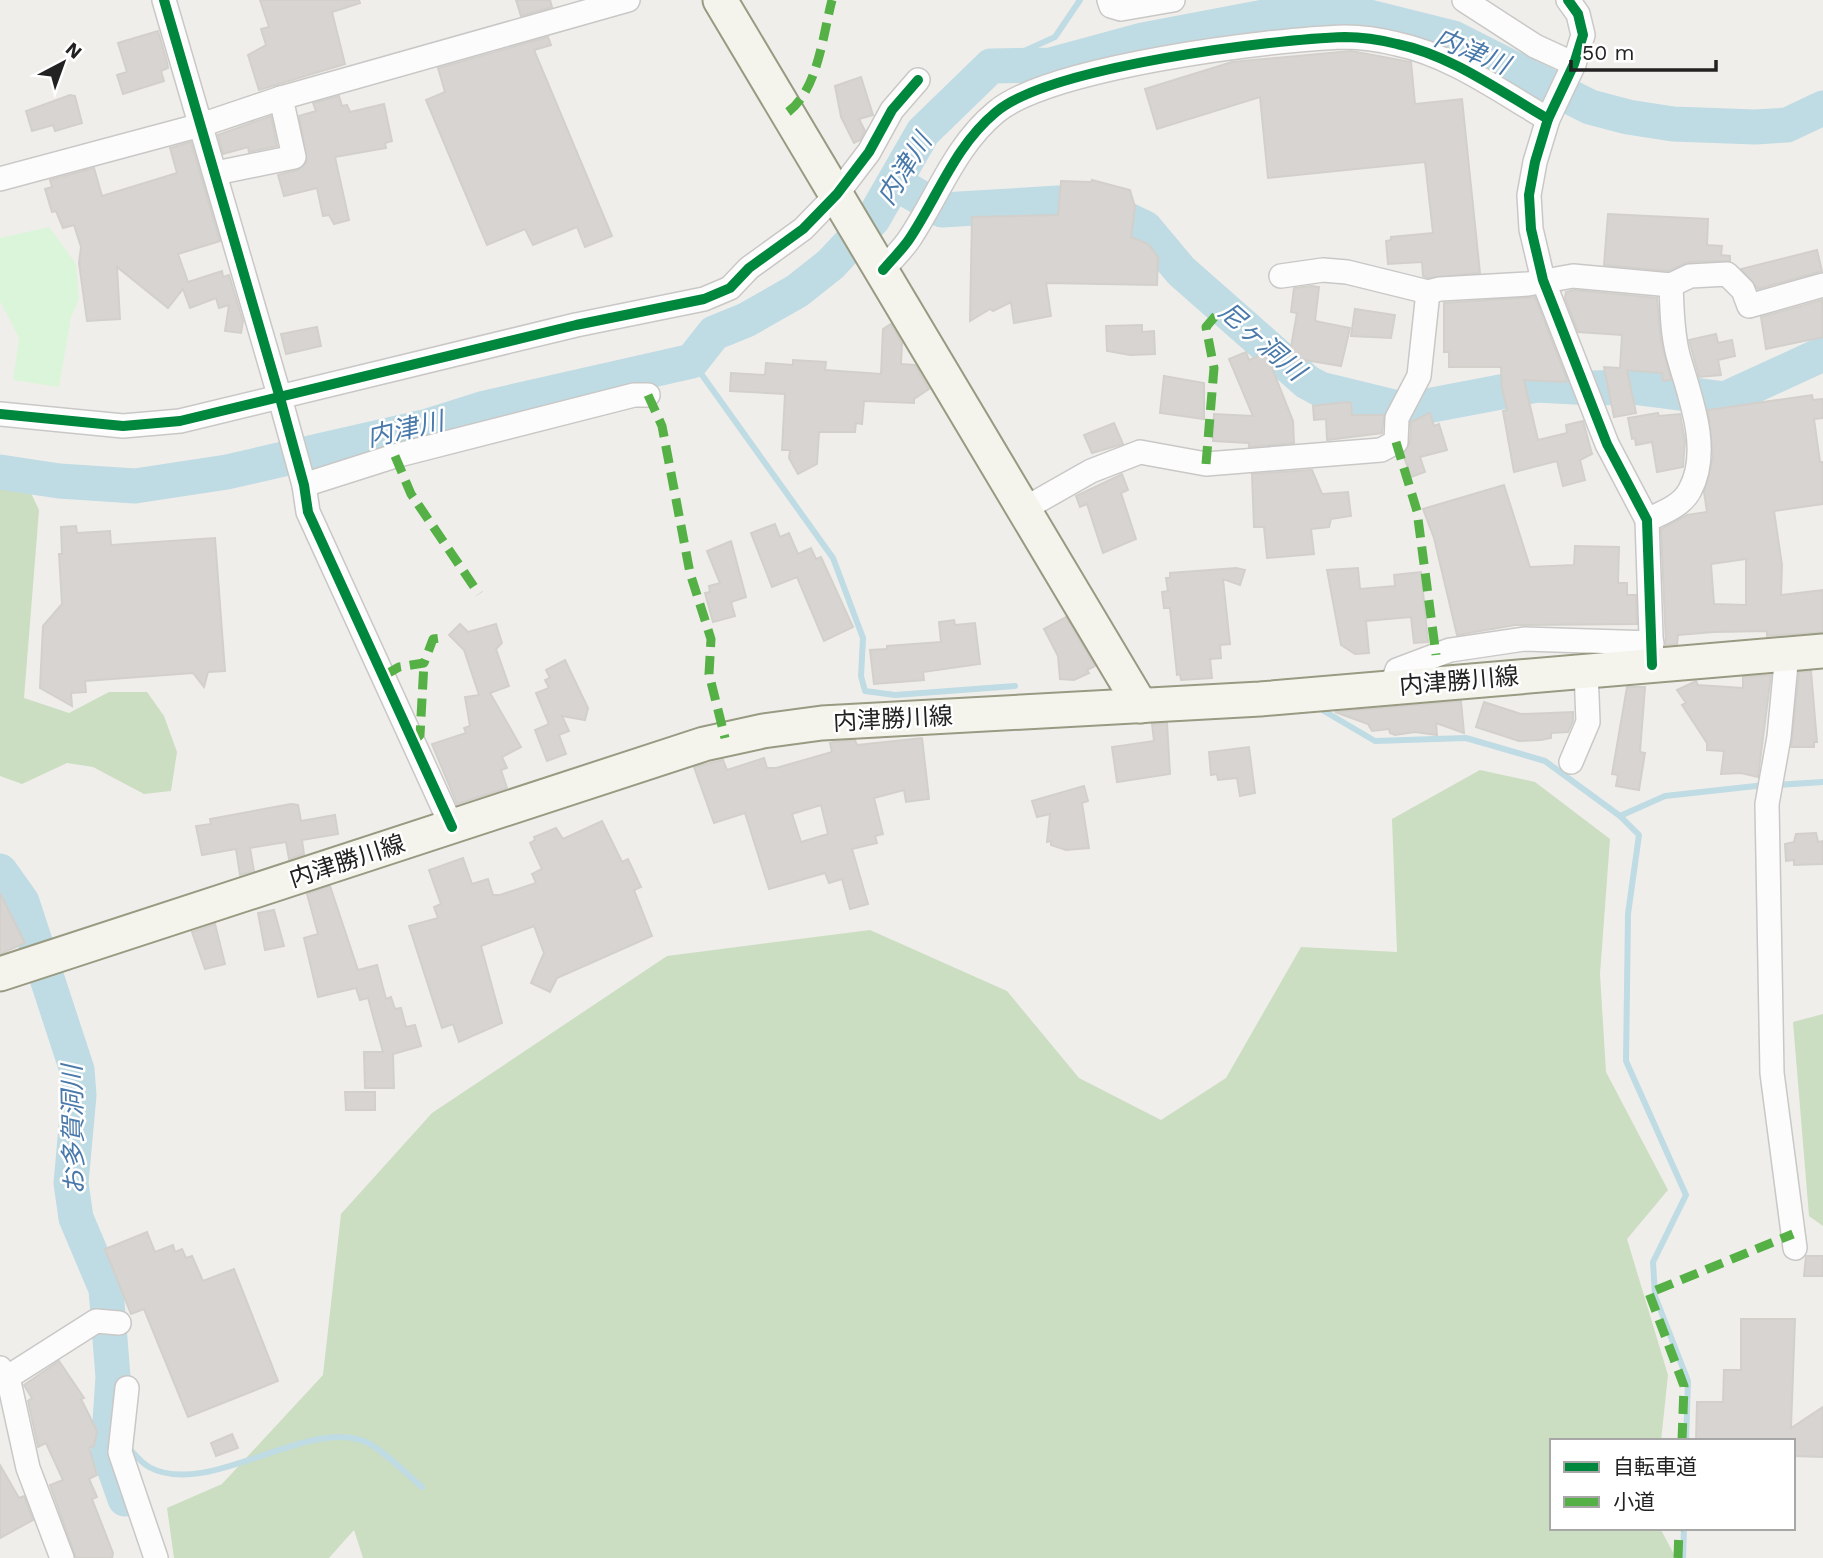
<svg xmlns="http://www.w3.org/2000/svg" width="1823" height="1558" viewBox="0 0 1823 1558" font-family="'Work Sans','Noto Sans JP',sans-serif">
	<style>
		.forest { fill: #cbdec1 }
		.park { fill: #daf5da }
		.lines { fill: none; stroke-linecap: round; stroke-linejoin: round }
		.stream { stroke: #bfdbe3; stroke-width: 6 }
		.river { stroke: #bfdbe3; stroke-width: 35 }
		.building { fill: #d7d4d2; stroke: #d3d0cc; stroke-width: 2; fill-rule: evenodd }
		.street-casing { stroke: #c9c8c7; stroke-width: 26 }
		.secondary-casing { stroke: #999a82; stroke-width: 37 }
		.street { stroke: #fdfcfc; stroke-width: 23 }
		.secondary { stroke: #f4f4ed; stroke-width: 33 }
		.quiet { stroke: #55b145; stroke-width: 9; stroke-dasharray: 18 9; stroke-linecap: butt }
		.cycleway-casing { stroke: #fff; stroke-width: 15 }
		.cycleway { stroke: #00873e; stroke-width: 10 }
		.labels { text-anchor: middle; dominant-baseline: central; stroke-width: 5; stroke-linejoin: round; paint-order: stroke }
		.street-label { font-size: 24px; fill: #222; stroke: #fff }
		.water-label { font-size: 26px; font-style: italic; fill: #4a7aab; stroke: #fff }
	</style>
	<rect width="100%" height="100%" fill="#f0eeeb"/>
	<g class="forest">
		<path d="M 0,481 L 29,489 L 39,510 L 24,698 L 69,713 L 109,692 L 147,692 L 164,716 L 177,752 L 171,791 L 144,794 L 93,767 L 67,763 L 22,784 L 0,776 Z"/>
		<path d="M 1480,770 L 1535,782 L 1610,839 L 1600,974 L 1606,1072 L 1668,1190 L 1627,1239 L 1668,1375 L 1661,1441 L 1552,1441 L 1552,1528 L 1660,1528 L 1676,1558 L 363,1558 L 354,1530 L 329,1558 L 174,1558 L 167,1508 L 222,1484 L 323,1375 L 341,1214 L 432,1113 L 667,956 L 870,930 L 1007,991 L 1079,1078 L 1161,1120 L 1226,1078 L 1301,947 L 1397,952 L 1392,819 Z"/>
		<path d="M 1823,1014 L 1823,1226 L 1809,1216 L 1793,1022 Z"/>
	</g>
	<path class="park" d="M 49,227 L 76,264 L 79,299 L 71,317 L 59,387 L 13,380 L 19,338 L 0,301 L 0,238 Z"/>
	<g class="lines">
		<g class="stream">
			<path d="M 991,66 L 1055,37 L 1080,0"/>
			<path d="M 692,361 L 833,558 L 863,638 L 861,676 L 865,691 L 895,695 L 1015,686"/>
			<path d="M 1324,711 L 1375,741 L 1466,738 L 1545,761 L 1620,816 L 1665,796 L 1765,785"/>
			<path d="M 1776,785 L 1823,782"/>
			<path d="M 1620,816 L 1639,835 L 1628,914 L 1626,1061 L 1686,1195 L 1653,1262 L 1655,1296 L 1688,1381 L 1686,1441"/>
			<path d="M 126,1445 C 133,1452 140,1462 149,1467 C 209,1500 310,1414 368,1443 C 387,1453 405,1473 422,1487"/>
			<path d="M 1683,1558 L 1684,1528"/>
		</g>
		<g class="river">
			<path d="M 895,183 L 942,210 L 1058,203 L 1122,217 L 1145,228 L 1181,271 L 1307,382 L 1320,389 L 1406,410 L 1537,385 L 1593,388 L 1632,387 L 1725,399 L 1823,354"/>
			<path d="M 0,472 L 59,481 L 135,486 L 227,472 L 428,426 L 485,408 L 692,361 L 714,333 L 746,320 L 797,291 L 831,264 L 873,219 L 923,132 L 991,66 L 1051,65 L 1143,40 L 1306,9 L 1365,16 L 1453,38 L 1590,107 L 1628,117 L 1673,124 L 1755,127 L 1787,125 L 1823,108"/>
			<path d="M 0,871 L 22,902 L 77,1070 L 79,1095 L 71,1183 L 76,1218 L 106,1289 L 113,1377 L 108,1451 L 125,1499"/>
		</g>
	</g>
	<g class="building">
		<path d="M 260,0 L 359,0 L 360,3 L 332,12 L 345,64 L 259,90 L 248,55 L 266,45 L 261,29 L 269,27 Z"/>
		<path d="M 516,0 L 550,0 L 552,7 L 521,16 Z"/>
		<path d="M 158,31 L 167,62 L 168,68 L 161,71 L 164,81 L 123,94 L 117,75 L 127,72 L 118,43 Z"/>
		<path d="M 548,37 L 551,45 L 534,50 L 612,236 L 585,247 L 577,227 L 533,245 L 525,229 L 487,245 L 426,100 L 445,92 L 438,68 Z"/>
		<path d="M 1351,51 L 1411,62 L 1415,104 L 1462,99 L 1480,273 L 1428,278 L 1423,276 L 1422,262 L 1388,264 L 1386,241 L 1391,240 L 1391,237 L 1433,233 L 1425,162 L 1268,178 L 1260,97 L 1157,129 L 1145,89 L 1232,62 Z"/>
		<path d="M 861,77 L 873,115 L 859,119 L 865,131 L 860,140 L 854,143 L 841,117 L 835,86 Z"/>
		<path d="M 70,95 L 75,96 L 82,123 L 55,131 L 53,125 L 32,131 L 26,111 Z"/>
		<path d="M 339,96 L 342,106 L 347,105 L 350,112 L 384,104 L 392,141 L 385,143 L 386,148 L 335,157 L 349,220 L 334,224 L 329,215 L 323,216 L 317,188 L 284,196 L 278,175 L 297,170 L 307,162 L 299,116 L 316,111 L 313,103 Z"/>
		<path d="M 271,116 L 277,146 L 249,152 L 248,147 L 223,154 L 218,135 Z"/>
		<path d="M 191,142 L 220,241 L 178,254 L 188,282 L 222,271 L 223,277 L 229,275 L 243,321 L 241,333 L 225,331 L 229,305 L 219,308 L 216,298 L 190,308 L 183,289 L 168,308 L 117,267 L 120,319 L 87,321 L 79,263 L 81,247 L 74,225 L 63,228 L 56,211 L 52,212 L 45,189 L 52,187 L 50,180 L 94,168 L 102,196 L 177,173 L 170,148 Z"/>
		<path d="M 1092,180 L 1130,190 L 1135,207 L 1131,237 L 1148,244 L 1158,257 L 1157,285 L 1046,283 L 1051,316 L 1014,323 L 1011,302 L 993,311 L 990,309 L 970,321 L 972,217 L 1058,215 L 1061,181 L 1091,182 Z"/>
		<path d="M 1608,214 L 1708,219 L 1707,245 L 1722,246 L 1721,255 L 1730,256 L 1730,261 L 1689,262 L 1668,271 L 1604,265 Z"/>
		<path d="M 1817,250 L 1822,271 L 1758,289 L 1741,269 Z"/>
		<path d="M 1312,286 L 1319,287 L 1315,321 L 1350,328 L 1341,366 L 1305,360 L 1300,367 L 1289,358 L 1297,313 L 1291,312 L 1294,288 Z"/>
		<path d="M 1574,290 L 1657,298 L 1661,340 L 1671,380 L 1663,381 L 1662,373 L 1627,370 L 1636,413 L 1614,417 L 1604,367 L 1620,368 L 1622,335 L 1578,332 L 1565,298 L 1566,292 Z"/>
		<path d="M 1535,297 L 1566,377 L 1566,382 L 1524,380 L 1538,440 L 1567,433 L 1566,425 L 1583,421 L 1592,454 L 1580,460 L 1585,480 L 1563,486 L 1557,461 L 1514,472 L 1503,411 L 1507,410 L 1502,388 L 1501,367 L 1449,367 L 1449,352 L 1444,352 L 1444,303 Z"/>
		<path d="M 1822,300 L 1823,337 L 1766,349 L 1761,317 Z"/>
		<path d="M 1355,309 L 1395,315 L 1391,338 L 1351,336 Z"/>
		<path d="M 891,324 L 902,343 L 901,364 L 915,365 L 929,389 L 914,399 L 914,403 L 864,401 L 862,424 L 856,423 L 855,432 L 819,432 L 817,464 L 798,474 L 789,458 L 790,450 L 782,450 L 785,394 L 730,391 L 731,373 L 765,375 L 766,363 L 793,365 L 793,360 L 826,362 L 825,370 L 881,374 L 883,329 Z"/>
		<path d="M 1142,325 L 1142,332 L 1154,331 L 1155,354 L 1130,355 L 1107,351 L 1106,326 Z"/>
		<path d="M 317,327 L 321,346 L 286,354 L 281,334 Z"/>
		<path d="M 1716,334 L 1718,343 L 1732,340 L 1735,356 L 1718,360 L 1721,375 L 1699,377 L 1689,340 Z"/>
		<path d="M 1246,352 L 1249,360 L 1266,353 L 1293,421 L 1294,443 L 1249,447 L 1249,443 L 1213,441 L 1214,414 L 1253,416 L 1229,359 Z"/>
		<path d="M 1164,376 L 1204,383 L 1204,419 L 1160,413 Z"/>
		<path d="M 1812,395 L 1813,400 L 1823,399 L 1823,418 L 1814,419 L 1820,462 L 1823,462 L 1823,504 L 1774,511 L 1782,565 L 1781,595 L 1823,590 L 1823,632 L 1767,636 L 1767,631 L 1714,632 L 1678,635 L 1677,644 L 1666,645 L 1661,529 L 1687,515 L 1707,512 L 1704,492 L 1713,457 L 1708,410 ZM 1746,559 L 1746,605 L 1714,604 L 1711,564 Z"/>
		<path d="M 1347,402 L 1351,403 L 1352,415 L 1384,415 L 1382,433 L 1327,440 L 1326,419 L 1314,420 L 1313,406 Z"/>
		<path d="M 1430,413 L 1434,426 L 1439,424 L 1447,450 L 1420,457 L 1425,472 L 1411,477 L 1403,454 L 1410,443 L 1411,422 Z"/>
		<path d="M 1658,413 L 1659,416 L 1680,414 L 1685,441 L 1683,467 L 1657,472 L 1652,442 L 1636,445 L 1635,438 L 1632,439 L 1628,418 Z"/>
		<path d="M 1114,423 L 1123,444 L 1092,453 L 1084,435 Z"/>
		<path d="M 1312,470 L 1322,494 L 1348,492 L 1351,516 L 1331,519 L 1329,527 L 1311,529 L 1314,554 L 1267,558 L 1264,527 L 1254,527 L 1252,474 Z"/>
		<path d="M 1122,474 L 1128,490 L 1121,493 L 1136,539 L 1103,553 L 1087,504 L 1080,507 L 1076,496 Z"/>
		<path d="M 1504,485 L 1530,567 L 1574,565 L 1575,546 L 1619,547 L 1618,583 L 1627,583 L 1627,595 L 1636,595 L 1637,624 L 1515,625 L 1457,635 L 1434,538 L 1423,509 Z"/>
		<path d="M 775,524 L 780,537 L 789,533 L 798,554 L 811,548 L 816,559 L 821,557 L 853,627 L 824,641 L 797,577 L 772,587 L 751,533 Z"/>
		<path d="M 76,526 L 77,533 L 110,531 L 111,545 L 215,538 L 225,671 L 208,672 L 204,687 L 193,673 L 85,681 L 86,692 L 71,693 L 72,706 L 40,688 L 43,626 L 62,604 L 59,554 L 62,554 L 61,527 Z"/>
		<path d="M 731,541 L 746,597 L 731,602 L 735,616 L 713,622 L 705,593 L 710,592 L 709,586 L 720,583 L 707,551 Z"/>
		<path d="M 1236,568 L 1245,570 L 1240,585 L 1223,579 L 1230,644 L 1220,645 L 1221,658 L 1210,659 L 1212,678 L 1181,680 L 1180,674 L 1177,675 L 1170,608 L 1164,608 L 1162,592 L 1168,591 L 1166,578 L 1170,578 L 1170,573 Z"/>
		<path d="M 1358,568 L 1360,589 L 1395,586 L 1394,575 L 1421,572 L 1428,642 L 1414,643 L 1411,617 L 1366,621 L 1369,653 L 1355,654 L 1341,645 L 1327,570 Z"/>
		<path d="M 1066,617 L 1095,666 L 1087,670 L 1089,673 L 1074,680 L 1060,679 L 1058,656 L 1044,629 Z"/>
		<path d="M 954,620 L 955,625 L 975,623 L 980,664 L 923,672 L 924,680 L 874,684 L 870,650 L 887,649 L 887,646 L 941,642 L 939,622 Z"/>
		<path d="M 460,624 L 468,632 L 496,624 L 502,643 L 496,649 L 509,686 L 490,693 L 521,747 L 502,757 L 507,768 L 501,770 L 507,788 L 457,804 L 432,744 L 466,733 L 464,728 L 470,726 L 465,697 L 479,695 L 464,650 L 449,635 Z"/>
		<path d="M 565,660 L 588,708 L 585,720 L 562,716 L 569,731 L 559,735 L 566,754 L 547,761 L 535,730 L 549,724 L 536,693 L 549,688 L 545,680 L 550,678 L 546,670 Z"/>
		<path d="M 1811,671 L 1817,742 L 1814,742 L 1814,747 L 1791,747 L 1799,672 Z"/>
		<path d="M 1771,675 L 1758,777 L 1741,773 L 1721,774 L 1724,751 L 1707,750 L 1707,743 L 1682,705 L 1686,703 L 1677,690 L 1696,681 L 1698,685 L 1743,688 L 1743,677 Z"/>
		<path d="M 1627,687 L 1645,687 L 1640,752 L 1645,753 L 1639,790 L 1616,786 L 1618,775 L 1612,774 Z"/>
		<path d="M 1461,701 L 1464,733 L 1436,723 L 1437,735 L 1415,732 L 1395,735 L 1390,733 L 1389,729 L 1372,731 L 1368,724 L 1335,712 Z"/>
		<path d="M 1484,702 L 1521,714 L 1573,712 L 1573,721 L 1568,732 L 1551,733 L 1551,738 L 1541,740 L 1519,741 L 1476,727 Z"/>
		<path d="M 1167,723 L 1170,774 L 1117,782 L 1112,747 L 1154,741 L 1152,724 Z"/>
		<path d="M 922,738 L 929,799 L 906,802 L 904,790 L 874,798 L 883,834 L 875,836 L 877,843 L 852,849 L 868,904 L 850,909 L 842,879 L 829,883 L 825,873 L 769,889 L 745,813 L 714,823 L 694,767 L 723,760 L 727,770 L 764,758 L 767,768 L 776,768 L 832,752 L 830,743 L 834,742 L 855,740 L 857,745 ZM 821,805 L 828,834 L 801,842 L 792,814 Z"/>
		<path d="M 1249,747 L 1255,793 L 1240,796 L 1237,778 L 1218,780 L 1217,774 L 1211,775 L 1209,752 Z"/>
		<path d="M 1084,786 L 1088,801 L 1082,803 L 1089,848 L 1066,850 L 1051,845 L 1051,841 L 1047,842 L 1050,814 L 1037,817 L 1032,801 Z"/>
		<path d="M 291,804 L 298,805 L 301,821 L 335,815 L 338,834 L 302,840 L 304,854 L 289,859 L 286,842 L 250,848 L 254,871 L 240,875 L 236,849 L 202,855 L 196,826 L 211,824 L 210,819 Z"/>
		<path d="M 602,821 L 622,862 L 628,859 L 641,887 L 634,890 L 652,936 L 557,978 L 550,992 L 531,983 L 544,953 L 534,926 L 481,946 L 502,1023 L 459,1042 L 453,1024 L 442,1028 L 409,926 L 438,918 L 434,907 L 441,904 L 429,870 L 463,858 L 472,884 L 488,879 L 493,895 L 500,895 L 536,883 L 532,874 L 542,869 L 530,843 L 535,840 L 534,837 L 556,828 L 563,839 Z"/>
		<path d="M 1816,833 L 1818,842 L 1823,841 L 1823,864 L 1794,865 L 1794,860 L 1786,861 L 1785,844 L 1794,842 L 1796,834 Z"/>
		<path d="M 330,886 L 358,970 L 377,965 L 386,999 L 391,997 L 395,1009 L 401,1008 L 406,1027 L 415,1025 L 421,1046 L 393,1054 L 394,1088 L 365,1088 L 364,1052 L 383,1052 L 368,998 L 360,1000 L 356,988 L 318,997 L 304,938 L 318,934 L 307,894 Z"/>
		<path d="M 0,893 L 25,943 L 0,954 Z"/>
		<path d="M 274,910 L 284,946 L 265,950 L 258,913 Z"/>
		<path d="M 215,924 L 225,964 L 205,969 L 192,932 Z"/>
		<path d="M 345,1092 L 375,1092 L 375,1110 L 346,1110 Z"/>
		<path d="M 147,1232 L 155,1252 L 173,1245 L 175,1252 L 182,1249 L 186,1258 L 192,1256 L 203,1281 L 234,1269 L 278,1381 L 188,1417 L 144,1309 L 131,1314 L 105,1249 Z"/>
		<path d="M 1806,1256 L 1823,1256 L 1823,1276 L 1804,1276 Z"/>
		<path d="M 1741,1319 L 1795,1319 L 1791,1428 L 1823,1407 L 1823,1457 L 1793,1456 L 1793,1441 L 1696,1441 L 1697,1402 L 1723,1402 L 1724,1370 L 1741,1370 Z"/>
		<path d="M 59,1361 L 84,1398 L 81,1399 L 97,1431 L 94,1446 L 89,1448 L 97,1475 L 89,1479 L 97,1497 L 92,1499 L 113,1553 L 112,1558 L 76,1558 L 50,1485 L 63,1480 L 46,1443 L 38,1447 L 28,1401 L 32,1398 L 24,1385 Z"/>
		<path d="M 232,1434 L 238,1448 L 216,1456 L 211,1443 Z"/>
		<path d="M 0,1465 L 19,1498 L 24,1496 L 33,1520 L 0,1538 Z"/>
	</g>
	<g class="lines">
		<g class="street-casing">
			<g id="street">
				<path d="M 164,0 L 280,398 L 304,485 L 308,512 L 452,827"/>
				<path d="M 1109,0 L 1111,6 L 1121,9 L 1173,0"/>
				<path d="M 1464,0 L 1535,46 L 1574,64"/>
				<path d="M 1568,0 L 1578,14 L 1583,35 L 1574,64 L 1548,119 L 1535,162 L 1529,195 L 1531,229 L 1543,280 L 1607,444 L 1647,520 L 1652,665"/>
				<path d="M 216,173 L 294,157 L 281,98"/>
				<path d="M 0,179 L 201,125 L 281,98 L 628,0"/>
				<path d="M 883,270 C 892,259 903,249 910,238 C 939,194 955,146 996,112 C 1049,67 1272,39 1345,37 C 1361,37 1381,40 1397,44 C 1451,55 1501,92 1548,119"/>
				<path d="M 1281,276 L 1323,270 L 1347,272 L 1428,292 L 1440,289 L 1528,284 L 1573,276 L 1671,285"/>
				<path d="M 0,414 L 123,426 L 180,421 L 576,325 L 704,299 L 730,288 L 749,268 L 803,229 L 837,194 L 869,152 L 892,110 L 918,80"/>
				<path d="M 304,485 L 395,456 L 634,395 L 648,395"/>
				<path d="M 1024,509 L 1091,471 L 1140,452 L 1206,464 L 1381,450 L 1396,442 L 1397,418 L 1419,376 L 1428,292"/>
				<path d="M 1647,520 C 1662,513 1682,506 1690,490 C 1712,449 1689,395 1678,355 C 1672,332 1672,308 1671,285 L 1690,276 L 1727,274 L 1743,290 L 1749,306 L 1823,285"/>
				<path d="M 1787,653 L 1779,737 L 1767,804 L 1772,1073 L 1795,1248"/>
				<path d="M 1391,687 L 1397,670 L 1450,650 L 1524,639 L 1652,643"/>
				<path d="M 1571,762 L 1588,722 L 1586,670"/>
				<path d="M 0,1368 L 8,1377 L 28,1468 L 62,1558"/>
				<path d="M 8,1377 L 96,1321 L 119,1323"/>
				<path d="M 127,1388 L 120,1452 L 156,1558"/>
			</g>
		</g>
		<g class="secondary-casing">
			<g id="secondary">
				<path d="M 720,0 L 1141,706"/>
				<path d="M 0,974 L 704,744 L 763,731 L 822,723 L 1260,699 L 1823,651"/>
			</g>
		</g>
		<use href="#street" class="street"/>
		<use href="#secondary" class="secondary"/>
		<g class="quiet">
			<path d="M 788,112 C 818,90 823,34 832,0"/>
			<path d="M 648,395 L 662,426 L 690,573 L 711,639 L 709,674 L 725,738"/>
			<path d="M 1396,442 L 1417,511 L 1436,655"/>
			<path d="M 395,456 L 411,494 L 479,594"/>
			<path d="M 1206,464 L 1214,368 L 1206,327 L 1218,313"/>
			<path d="M 385,675 L 399,667 L 424,663 L 433,639 L 441,638"/>
			<path d="M 414,741 L 420,735 L 424,663"/>
			<path d="M 1682,1441 L 1684,1386 L 1649,1293 L 1793,1234"/>
			<path d="M 1678,1558 L 1679,1528"/>
		</g>
		<g class="cycleway-casing">
			<g id="cycleway">
				<path d="M 164,0 L 280,398 L 304,485 L 308,512 L 452,827"/>
				<path d="M 1568,0 L 1578,14 L 1583,35 L 1574,64 L 1548,119 L 1535,162 L 1529,195 L 1531,229 L 1543,280 L 1607,444 L 1647,520 L 1652,665"/>
				<path d="M 883,270 C 892,259 903,249 910,238 C 939,194 955,146 996,112 C 1049,67 1272,39 1345,37 C 1361,37 1381,40 1397,44 C 1451,55 1501,92 1548,119"/>
				<path d="M 0,414 L 123,426 L 180,421 L 576,325 L 704,299 L 730,288 L 749,268 L 803,229 L 837,194 L 869,152 L 892,110 L 918,80"/>
			</g>
		</g>
		<use href="#cycleway" class="cycleway"/>
	</g>
	<g class="labels">
		<g class="street-label">
			<text transform="translate(1459 681) rotate(-5)">内津勝川線</text>
			<text transform="translate(893 719) rotate(-3)">内津勝川線</text>
			<text transform="translate(347 861) rotate(-18)">内津勝川線</text>
		</g>
		<g class="water-label">
			<text transform="translate(1472 51) rotate(23)">内津川</text>
			<text transform="translate(904 169) rotate(-58)">内津川</text>
			<text transform="translate(1262 341) rotate(41)">尼ヶ洞川</text>
			<text transform="translate(405 429) rotate(-13)">内津川</text>
			<text transform="translate(73 1130) rotate(-91)">お多賀洞川</text>
		</g>
	</g>
	<rect x="1550" y="1439" width="245" height="91" fill="#ffffff" stroke="#a7a7a7" stroke-width="2"/>
	<rect x="1564" y="1462" width="35" height="10" fill="#00873e" stroke="#a7a7a7" stroke-width="2"/>
	<text x="1613" y="1474" font-size="21" fill="#222222">自転車道</text>
	<rect x="1564" y="1497" width="35" height="10" fill="#55b145" stroke="#a7a7a7" stroke-width="2"/>
	<text x="1613" y="1509" font-size="21" fill="#222222">小道</text>
	<g transform="translate(63 63) rotate(41)" stroke="#ffffff" stroke-width="5" paint-order="stroke">
	<path d="M0-5L12 26L0 18L-12 26Z" fill="#222222"/>
	<text y="-10" font-size="19" font-weight="bold" text-anchor="middle" fill="#222222">N</text>
	</g>
	<path d="M1571 60v10h145v-10" fill="none" stroke="#222222" stroke-width="3.5"/>
	<text x="1582" y="60" font-size="21" fill="#222222" stroke="#ffffff" stroke-width="5" paint-order="stroke">50 m</text>
</svg>
